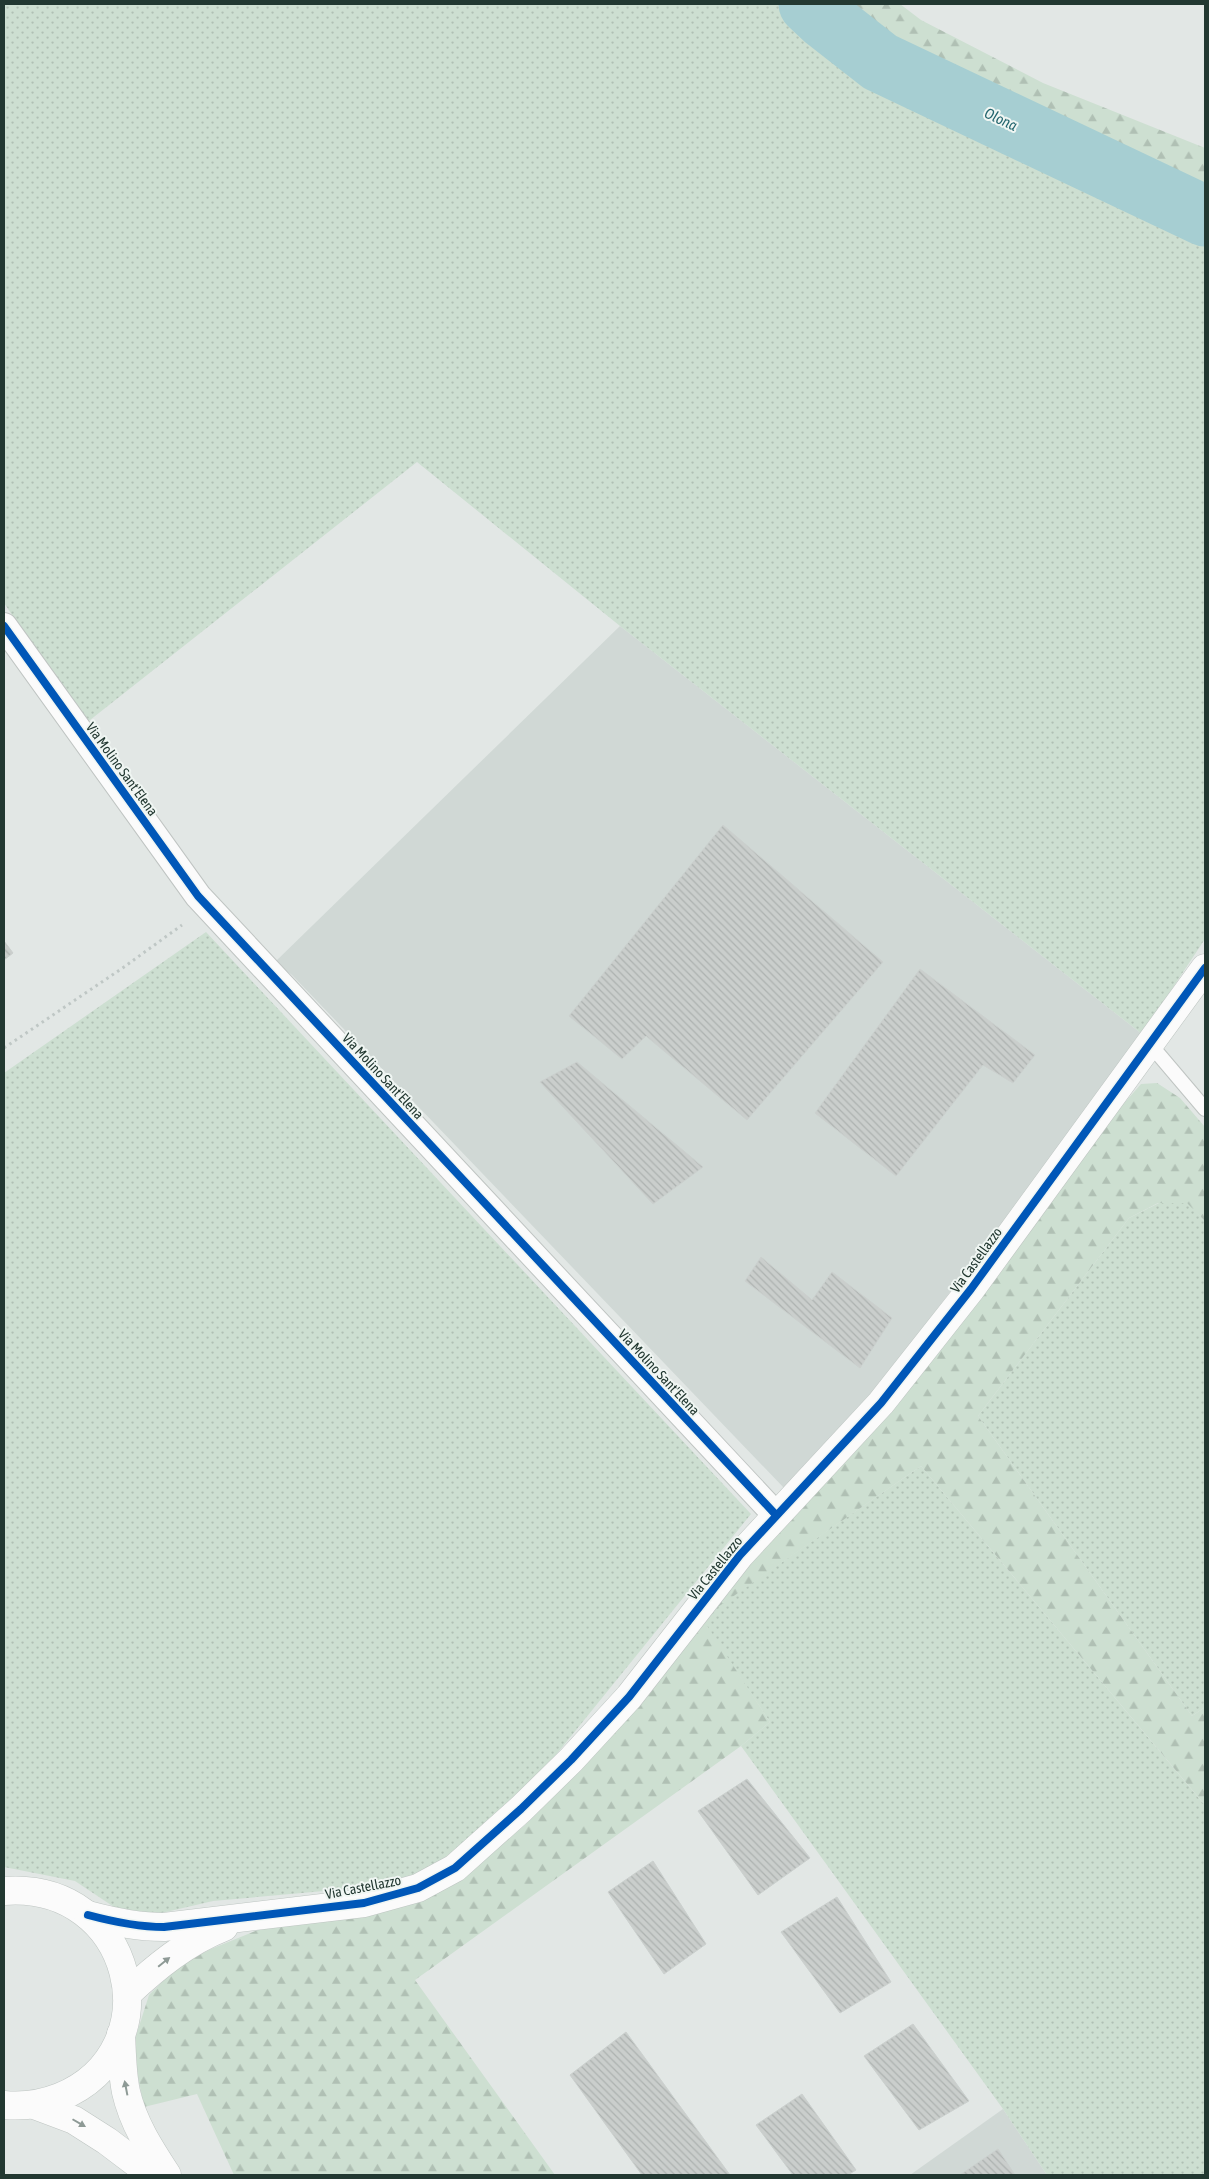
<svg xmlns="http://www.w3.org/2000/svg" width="1209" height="2179" viewBox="0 0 1209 2179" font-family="'Asap Condensed',sans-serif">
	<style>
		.built { fill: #d0d8d5 }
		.grass { fill: url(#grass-dots) }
		.forest { fill: url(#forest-firs) }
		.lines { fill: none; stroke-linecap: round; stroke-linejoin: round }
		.river { stroke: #a6ced2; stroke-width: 61 }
		.building { fill: url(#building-back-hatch); stroke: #cbd0ce }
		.lane-casing { stroke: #bfc4c2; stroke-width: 16 }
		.street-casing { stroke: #bfc4c2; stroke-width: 28 }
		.secondary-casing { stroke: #bec5c2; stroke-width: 29 }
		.path { stroke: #bfc7c5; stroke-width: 3; stroke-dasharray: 2.5 4; stroke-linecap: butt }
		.lane { stroke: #fbfbfb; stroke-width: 14 }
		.street { stroke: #fbfbfb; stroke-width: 26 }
		.secondary { stroke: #fbfbfb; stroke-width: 28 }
		.cycleway-casing { stroke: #f0f6f3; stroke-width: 11 }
		.cycleway { stroke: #0057b8; stroke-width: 8 }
		.oneway { fill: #8e9a96 }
		.labels { text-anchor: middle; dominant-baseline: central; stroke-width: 4; stroke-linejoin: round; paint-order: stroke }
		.street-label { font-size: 14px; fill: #223831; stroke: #f0f6f3 }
		.water-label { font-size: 15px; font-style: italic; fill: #23656e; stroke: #f0f6f3 }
	</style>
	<defs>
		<pattern id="grass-dots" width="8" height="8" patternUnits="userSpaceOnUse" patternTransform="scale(1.25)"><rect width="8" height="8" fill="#cddfd1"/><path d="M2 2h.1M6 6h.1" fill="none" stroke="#b0c0b4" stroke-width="1.8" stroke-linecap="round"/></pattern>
		<pattern id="forest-firs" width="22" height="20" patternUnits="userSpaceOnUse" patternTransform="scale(1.25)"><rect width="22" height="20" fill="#cddfd1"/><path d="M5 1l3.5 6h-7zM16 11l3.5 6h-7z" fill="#b0c0b4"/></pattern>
		<pattern id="building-back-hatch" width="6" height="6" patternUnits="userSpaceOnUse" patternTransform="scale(1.25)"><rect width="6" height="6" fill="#cacecc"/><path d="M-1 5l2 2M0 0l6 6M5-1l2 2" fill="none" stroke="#adb2b0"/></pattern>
	</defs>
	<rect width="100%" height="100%" fill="#e2e7e5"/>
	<g class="built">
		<path d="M 620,626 L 1142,1034 L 1064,1142 L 880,1384 L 784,1488 L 292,975 L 275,962 Z"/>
		<path d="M 1003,2109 L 1047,2175 L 910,2175 Z"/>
	</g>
	<g class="grass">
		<path d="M 4,4 L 784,4 L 812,36 L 870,82 L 1075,173 L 1205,239 L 1205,939 L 1142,1034 L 620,626 L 417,462 L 85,724 L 4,603 Z"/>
		<path d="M 206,932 L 751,1514 L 538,1777 L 447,1860 L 412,1878 L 369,1887 L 213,1901 L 153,1915 L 114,1907 L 75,1881 L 4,1867 L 4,1073 Z"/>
		<path d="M 1159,1203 L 1188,1203 L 1205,1221 L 1205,1707 L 1192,1716 L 978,1416 L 1129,1218 Z"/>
		<path d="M 921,1466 L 1203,1803 L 1205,1802 L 1205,2175 L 1047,2175 L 1003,2109 L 741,1746 L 770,1722 L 701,1618 Z"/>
	</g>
	<g class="forest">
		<path d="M 830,4 L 900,4 L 921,20 L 1043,83 L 1205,148 L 1205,196 L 1158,173 L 892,55 L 846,21 Z"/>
		<path d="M 1157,1083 L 1180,1098 L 1205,1127 L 1205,1221 L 1187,1203 L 1158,1203 L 1129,1218 L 978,1416 L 1192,1716 L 1205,1707 L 1205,1802 L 1204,1804 L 921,1466 L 702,1618 L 770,1722 L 741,1746 L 415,1980 L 555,2175 L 234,2175 L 197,2094 L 144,2107 L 137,2072 L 134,2042 L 149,1995 L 178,1966 L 211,1949 L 258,1930 L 384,1911 L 460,1878 L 525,1825 L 579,1766 L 1119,1109 L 1141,1084 Z"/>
	</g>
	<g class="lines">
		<path class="river" d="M 809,4 L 825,19 L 880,62 L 1205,216"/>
	</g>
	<g class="building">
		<path d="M 723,825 L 883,962 L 747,1120 L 646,1036 L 622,1059 L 569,1016 Z"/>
		<path d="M 4,941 L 13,953 L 4,960 Z"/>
		<path d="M 920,969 L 1035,1055 L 1013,1083 L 983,1065 L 896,1176 L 815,1113 Z"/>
		<path d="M 577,1062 L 703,1167 L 653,1204 L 540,1082 Z"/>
		<path d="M 761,1257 L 812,1300 L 832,1272 L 892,1318 L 860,1368 L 745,1281 Z"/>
		<path d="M 747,1779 L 810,1858 L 758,1895 L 698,1811 Z"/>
		<path d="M 653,1861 L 706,1944 L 664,1974 L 608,1892 Z"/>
		<path d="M 837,1897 L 891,1982 L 840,2013 L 781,1932 Z"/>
		<path d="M 913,2024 L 969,2101 L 919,2130 L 864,2056 Z"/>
		<path d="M 626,2032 L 730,2175 L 642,2175 L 570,2075 Z"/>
		<path d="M 802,2094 L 856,2170 L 848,2175 L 793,2175 L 756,2125 Z"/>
		<path d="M 998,2149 L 1015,2175 L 960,2175 Z"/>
	</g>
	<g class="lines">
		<g class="lane-casing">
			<path id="lane" d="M 1149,1043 L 1205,1109"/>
		</g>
		<g class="street-casing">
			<path id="street" d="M 4,626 L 198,896 L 776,1515"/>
		</g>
		<g class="secondary-casing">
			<g id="secondary">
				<path d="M 4,1891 C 134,1881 174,2050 60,2097 C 42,2104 23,2107 4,2105"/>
				<path d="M 88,1915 C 114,1922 137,1927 164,1927 L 364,1903 L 418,1888 L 455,1868 L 521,1809 L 571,1760 L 629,1697 L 740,1555 L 881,1403 L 971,1289 L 1205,968"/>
				<path d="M 127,1994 C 156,1967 186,1942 224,1927"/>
				<path d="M 121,2034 C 122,2053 122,2073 126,2092 C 133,2123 150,2149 167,2175"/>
				<path d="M 34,2105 L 74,2120 L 107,2141 L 152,2175"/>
			</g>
		</g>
		<path class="path" d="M 4,1048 L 124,967 L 182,925"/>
		<use href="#lane" class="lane"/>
		<use href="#street" class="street"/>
		<use href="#secondary" class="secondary"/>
		<g class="cycleway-casing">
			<g id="cycleway">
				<path d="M 4,626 L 198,896 L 776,1515"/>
				<path d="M 88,1915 C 114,1922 137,1927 164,1927 L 364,1903 L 418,1888 L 455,1868 L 521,1809 L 571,1760 L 629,1697 L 740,1555 L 881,1403 L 971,1289 L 1205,968"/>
			</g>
		</g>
		<use href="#cycleway" class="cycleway"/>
	</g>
	<defs><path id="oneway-solid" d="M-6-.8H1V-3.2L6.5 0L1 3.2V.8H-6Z" transform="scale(1.25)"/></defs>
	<g class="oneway">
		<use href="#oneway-solid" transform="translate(164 1962) rotate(-39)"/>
		<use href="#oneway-solid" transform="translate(126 2088) rotate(-101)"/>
		<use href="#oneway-solid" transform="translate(79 2123) rotate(30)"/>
	</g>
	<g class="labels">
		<g class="street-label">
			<text transform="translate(122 769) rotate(54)">Via Molino Sant'Elena</text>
			<text transform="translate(383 1076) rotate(47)">Via Molino Sant'Elena</text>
			<text transform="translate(976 1260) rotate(-54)">Via Castellazzo</text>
			<text transform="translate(659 1372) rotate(47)">Via Molino Sant'Elena</text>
			<text transform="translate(715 1568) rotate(-51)">Via Castellazzo</text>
			<text transform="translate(363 1887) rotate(-11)">Via Castellazzo</text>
		</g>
		<g class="water-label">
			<text transform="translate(1001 119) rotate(25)">Olona</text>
		</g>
	</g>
	<rect width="1209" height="2179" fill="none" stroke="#223831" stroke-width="10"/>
</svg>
